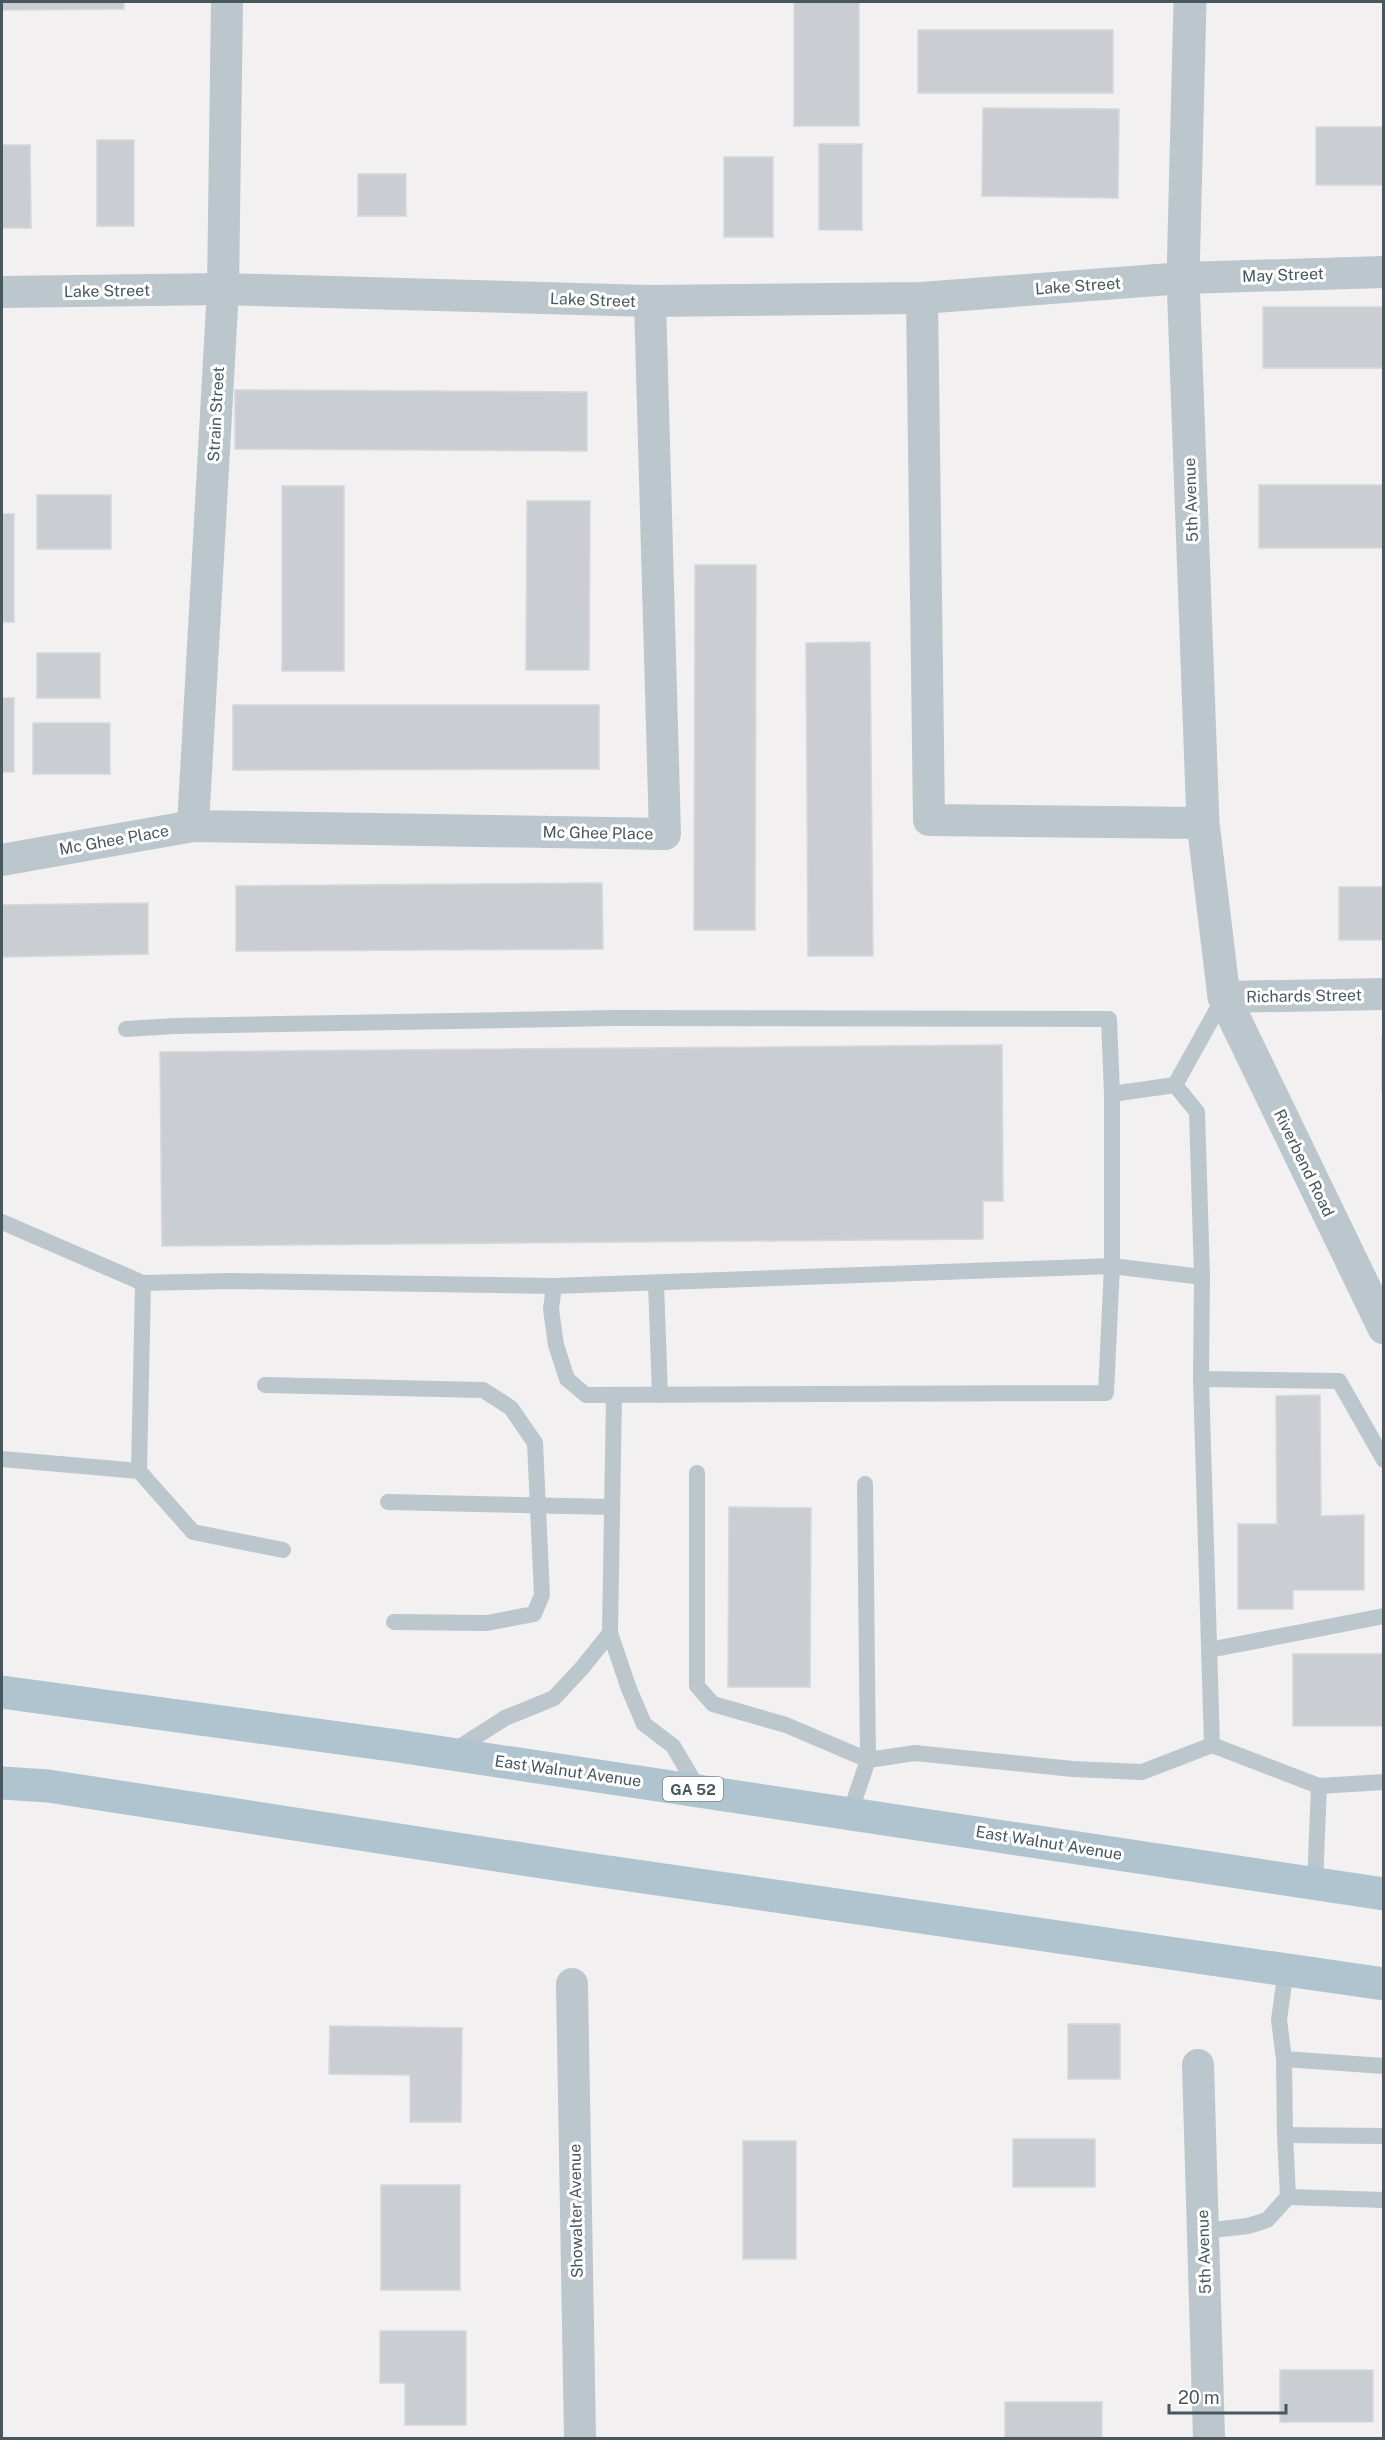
<svg xmlns="http://www.w3.org/2000/svg" width="1385" height="2440" viewBox="0 0 1385 2440" font-family="'Public Sans',sans-serif">
	<style>
		.building { fill: #caced3; stroke: #d4d7db; stroke-width: 1.5 }
		.lines { fill: none; stroke-linecap: round; stroke-linejoin: round }
		.service { stroke: #bcc7cd; stroke-width: 16 }
		.minor { stroke: #bcc7cd; stroke-width: 32 }
		.tertiary { stroke: #bcc7cd; stroke-width: 33 }
		.primary { stroke: #b0c4cf; stroke-width: 33 }
		.labels { text-anchor: middle; dominant-baseline: central; stroke-width: 6; stroke-linejoin: round; paint-order: stroke }
		.shield { fill: #fff; stroke: #7f898e; stroke-width: 1.5 }
		.shield-label { font-size: 15px; font-weight: bold; fill: #48575e }
		.street-label { font-size: 16px; fill: #48575e; stroke: #fff }
	</style>
	<rect width="100%" height="100%" fill="#f2f0f0"/>
	<g class="building">
		<path d="M 2,2 L 124,2 L 124,9 L 2,10 Z"/>
		<rect x="794" y="2" width="65" height="124"/>
		<rect x="918" y="30" width="195" height="63"/>
		<path d="M 983,108 L 1119,109 L 1118,198 L 982,196 Z"/>
		<rect x="1316" y="127" width="68" height="58"/>
		<rect x="97" y="140" width="37" height="86"/>
		<rect x="819" y="144" width="43" height="86"/>
		<path d="M 2,145 L 30,145 L 31,228 L 2,228 Z"/>
		<rect x="724" y="157" width="49" height="80"/>
		<rect x="358" y="174" width="48" height="42"/>
		<rect x="1263" y="307" width="121" height="61"/>
		<path d="M 235,390 L 587,392 L 587,451 L 235,449 Z"/>
		<rect x="1259" y="485" width="125" height="63"/>
		<rect x="282" y="486" width="62" height="185"/>
		<rect x="37" y="495" width="74" height="54"/>
		<path d="M 527,501 L 590,501 L 589,670 L 526,670 Z"/>
		<rect x="2" y="514" width="12" height="108"/>
		<path d="M 695,565 L 756,565 L 755,930 L 694,930 Z"/>
		<path d="M 870,642 L 873,956 L 808,956 L 806,643 Z"/>
		<rect x="37" y="653" width="63" height="45"/>
		<rect x="2" y="698" width="12" height="74"/>
		<path d="M 233,705 L 599,705 L 599,769 L 233,770 Z"/>
		<rect x="33" y="723" width="77" height="51"/>
		<path d="M 602,883 L 603,949 L 236,951 L 236,886 Z"/>
		<rect x="1339" y="887" width="45" height="53"/>
		<path d="M 148,903 L 148,954 L 2,957 L 2,905 Z"/>
		<rect x="1382" y="1037" width="2" height="54"/>
		<path d="M 1002,1045 L 1003,1201 L 983,1201 L 983,1239 L 162,1246 L 160,1052 Z"/>
		<path d="M 1320,1395 L 1321,1516 L 1364,1515 L 1364,1590 L 1293,1590 L 1293,1609 L 1238,1609 L 1238,1524 L 1277,1524 L 1276,1396 Z"/>
		<path d="M 729,1507 L 811,1508 L 810,1687 L 728,1687 Z"/>
		<rect x="1293" y="1654" width="91" height="72"/>
		<rect x="1068" y="2024" width="52" height="55"/>
		<path d="M 330,2026 L 462,2028 L 461,2122 L 410,2122 L 410,2075 L 329,2074 Z"/>
		<rect x="1013" y="2139" width="82" height="48"/>
		<rect x="743" y="2141" width="53" height="118"/>
		<rect x="381" y="2185" width="79" height="105"/>
		<path d="M 380,2331 L 466,2331 L 466,2425 L 405,2425 L 405,2383 L 380,2383 Z"/>
		<rect x="1280" y="2370" width="93" height="52"/>
		<rect x="1005" y="2402" width="97" height="36"/>
	</g>
	<g class="lines">
		<g class="service">
			<path d="M 126,1029 L 175,1026 L 614,1018 L 1109,1019 L 1112,1094"/>
			<path d="M 1175,1085 L 1197,1112 L 1202,1277 L 1112,1266 L 1112,1094 L 1175,1085 L 1224,997"/>
			<path d="M 2,1222 L 143,1283"/>
			<path d="M 1112,1266 L 1106,1393 L 586,1395 L 567,1379 L 556,1345 L 551,1309 L 554,1286 Z"/>
			<path d="M 1202,1277 L 1201,1379 L 1212,1745 L 1319,1786 L 1384,1782"/>
			<path d="M 656,1283 L 660,1395"/>
			<path d="M 1201,1379 L 1339,1381 L 1384,1460"/>
			<path d="M 265,1385 L 483,1390 L 511,1408 L 535,1443 L 542,1595 L 534,1614 L 487,1623 L 394,1622"/>
			<path d="M 2,1459 L 139,1471"/>
			<path d="M 697,1473 L 697,1686 L 713,1704 L 786,1725 L 868,1760 L 865,1484"/>
			<path d="M 388,1502 L 612,1507"/>
			<path d="M 283,1550 L 193,1532 L 139,1471 L 143,1283 L 230,1281 L 554,1286"/>
			<path d="M 610,1633 L 614,1395"/>
			<path d="M 1209,1650 L 1384,1616"/>
			<path d="M 452,1752 L 505,1718 L 554,1698 L 582,1668 L 610,1633 L 629,1689 L 644,1724 L 673,1746 L 699,1790"/>
			<path d="M 850,1813 L 868,1760 L 915,1753 L 1073,1769 L 1142,1772 L 1212,1745"/>
			<path d="M 1315,1884 L 1319,1786"/>
			<path d="M 1286,1969 L 1279,2020 L 1284,2059 L 1285,2135 L 1288,2197 L 1384,2200"/>
			<path d="M 1284,2059 L 1384,2066"/>
			<path d="M 1285,2135 L 1384,2136"/>
			<path d="M 1204,2231 L 1248,2226 L 1267,2220 L 1288,2197"/>
		</g>
		<g class="minor">
			<path d="M 2,292 L 223,289 L 650,301 L 922,298 L 1183,278 L 1384,272"/>
			<path d="M 922,298 L 929,820 L 1203,823"/>
			<path d="M 193,826 L 223,289 L 227,2"/>
			<path d="M 2,860 L 193,826 L 665,834 L 650,301"/>
			<path d="M 1224,997 L 1384,994"/>
			<path d="M 572,1984 L 580,2438"/>
			<path d="M 1198,2065 L 1209,2438"/>
		</g>
		<path class="tertiary" d="M 1190,2 L 1183,278 L 1203,823 L 1224,997 L 1384,1328"/>
		<g class="primary">
			<path d="M 2,1692 L 398,1746 L 1384,1894"/>
			<path d="M 2,1783 L 48,1786 L 581,1868 L 1384,1984"/>
		</g>
	</g>
	<g class="labels">
		<rect class="shield" x="663" y="1777" width="60" height="24" rx="4.5"/>
		<g class="shield-label">
			<text x="693" y="1789">GA 52</text>
		</g>
		<g class="street-label">
			<text transform="translate(1283 275) rotate(-2)">May Street</text>
			<text transform="translate(1078 286) rotate(-4)">Lake Street</text>
			<text transform="translate(107 291) rotate(-1)">Lake Street</text>
			<text transform="translate(593 300) rotate(2)">Lake Street</text>
			<text transform="translate(216 414) rotate(-87)">Strain Street</text>
			<text transform="translate(1191 500) rotate(-92)">5th Avenue</text>
			<text transform="translate(598 833) rotate(1)">Mc Ghee Place</text>
			<text transform="translate(114 840) rotate(-10)">Mc Ghee Place</text>
			<text transform="translate(1304 996) rotate(-1)">Richards Street</text>
			<text transform="translate(1304 1163) rotate(64)">Riverbend Road</text>
			<text transform="translate(568 1771) rotate(8)">East Walnut Avenue</text>
			<text transform="translate(1049 1843) rotate(9)">East Walnut Avenue</text>
			<text transform="translate(576 2211) rotate(-91)">Showalter Avenue</text>
			<text transform="translate(1204 2252) rotate(-92)">5th Avenue</text>
		</g>
	</g>
	<rect width="1385" height="2440" fill="none" stroke="#48575e" stroke-width="6"/>
	<path d="M1169 2404v9h117v-9" fill="none" stroke="#48575e" stroke-width="3"/>
	<text x="1178" y="2404" font-size="18" fill="#48575e" stroke="#ffffff" stroke-width="4.5" paint-order="stroke">20 m</text>
</svg>
